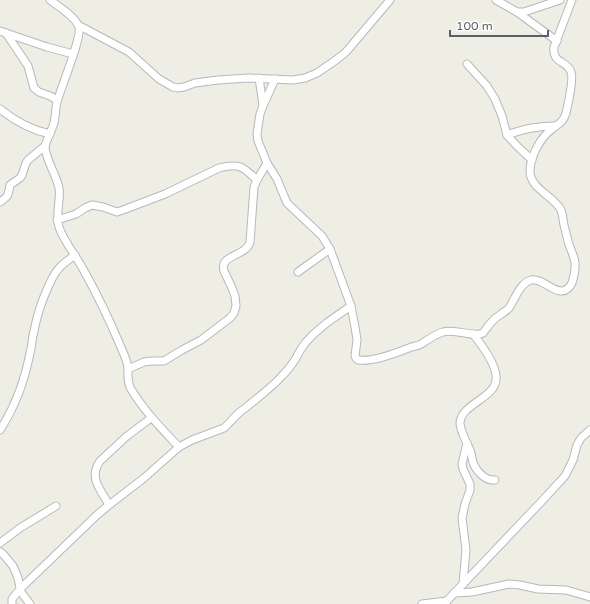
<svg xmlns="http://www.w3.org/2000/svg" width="590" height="604" viewBox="0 0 590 604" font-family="'Varela Round',sans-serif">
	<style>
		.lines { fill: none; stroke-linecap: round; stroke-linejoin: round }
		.street-casing { stroke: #b7b8be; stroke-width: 9 }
		.street { stroke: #fff; stroke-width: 7 }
	</style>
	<rect width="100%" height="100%" fill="#eeeee5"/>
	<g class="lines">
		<g class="street-casing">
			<g id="street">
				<path d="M 50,0 C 58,6 76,17 79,27 C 82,37 62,85 58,99 C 55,106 56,115 54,123 C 52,130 45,142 45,148 C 47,162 56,174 59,188 C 61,201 55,214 59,227 C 63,240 76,256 83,269 C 97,294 109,319 120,345 C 123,352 127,360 128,368 C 128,376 127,382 131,389 C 144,411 162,429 179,447"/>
				<path d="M 496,0 L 517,12 L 524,12 L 560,0"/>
				<path d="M 517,12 L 557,41"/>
				<path d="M 78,25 L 129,52 L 159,79 L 173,87 L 177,88 L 184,87 L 195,83 L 218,80 L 248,78 L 293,80 L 305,78 L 317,73 L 336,60 L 346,52 L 390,0"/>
				<path d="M 0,31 L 47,47 L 73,54"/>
				<path d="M 6,33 L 28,66 L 34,88 L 39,92 L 50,96 L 57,100"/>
				<path d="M 467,64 L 487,86 L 495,99 L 502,116 L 507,135 L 517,146 L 532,160"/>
				<path d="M 259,78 L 263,105"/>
				<path d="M 275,79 L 263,106 L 260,114 L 257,134 L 258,141 L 267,163 L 277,179 L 287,203 L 322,236 L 330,249 L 351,306 L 355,327 L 357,340 L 355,356 L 356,358 L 358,360 C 374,362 395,353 409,348 C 413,346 418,346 421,344 C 428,340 435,334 443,332 C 455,328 474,338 483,333 C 487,328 491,321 497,317 C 501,314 505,312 509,308 C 515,299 520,283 531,280 C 544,277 559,301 570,286 C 573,283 573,279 574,275 C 578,257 570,253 567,237 C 566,233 565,229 564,225 C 563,220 563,215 561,210 C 553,195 530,189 530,171 C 530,156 541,137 552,129 C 559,123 563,123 566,113 C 568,104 574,80 571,72 C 567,60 552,64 554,47 L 572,0"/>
				<path d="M 0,109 C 15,121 31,130 50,134"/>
				<path d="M 507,135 C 522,129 540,126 556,126"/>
				<path d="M 0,202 C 9,196 8,195 10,185 L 20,178 L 22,175 L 26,163 L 28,160 L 45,146"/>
				<path d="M 57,220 L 76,214 L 85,208 L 92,205 L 103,207 L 117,212 L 123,210 L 165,194 L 219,168 C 239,163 242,166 257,180"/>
				<path d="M 298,272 L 330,249"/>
				<path d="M 473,334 C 481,344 498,366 496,380 C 495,398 459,405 460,424 C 461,433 468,444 471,453 C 472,457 472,461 474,465 C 478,473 486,481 495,480"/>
				<path d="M 128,369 L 144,362 L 152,361 L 164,361 L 182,350 L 201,340 L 230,318 L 234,313 L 236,306 L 235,296 L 232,288 L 224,271 C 219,254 246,257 250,242 L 254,187 L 257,180 L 267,163"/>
				<path d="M 0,430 C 15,407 25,379 30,353 C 32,346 32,338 34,331 C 37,315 42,300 49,285 C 52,278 55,272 61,266 C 65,262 70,259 75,255"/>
				<path d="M 109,505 C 101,490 88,478 100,461 L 127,436 L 151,418"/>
				<path d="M 0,543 L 20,528 L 56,506"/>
				<path d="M 0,552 L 3,554 L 13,566 L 18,578 L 21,592 L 30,604"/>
				<path d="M 463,584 L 466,550 L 462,518 L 465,504 L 470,490 L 470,484 L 463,469 L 462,464 L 467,443"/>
				<path d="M 454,593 L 472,592 L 509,584 L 520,585 L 538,589 L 566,590 L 590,597"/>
				<path d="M 12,604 L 12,599 L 20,589 L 97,515 L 109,505 L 144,478 L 179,447 L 192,440 L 224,428 C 231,422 236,414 244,409 C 257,398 270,389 281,377 C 287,371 292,365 296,358 C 299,352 302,347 306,342 C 319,327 335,317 351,306"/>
				<path d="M 422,604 L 447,601"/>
				<path d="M 444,604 L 541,502 L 565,476 L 573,460 L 577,445 L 581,438 L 590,430"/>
			</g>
		</g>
		<use href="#street" class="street"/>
	</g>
	<path d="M450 30v6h98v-6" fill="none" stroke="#5d5e65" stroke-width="2"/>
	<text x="456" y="30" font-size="12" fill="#5d5e65" stroke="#ffffff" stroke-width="3" paint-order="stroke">100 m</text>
</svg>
